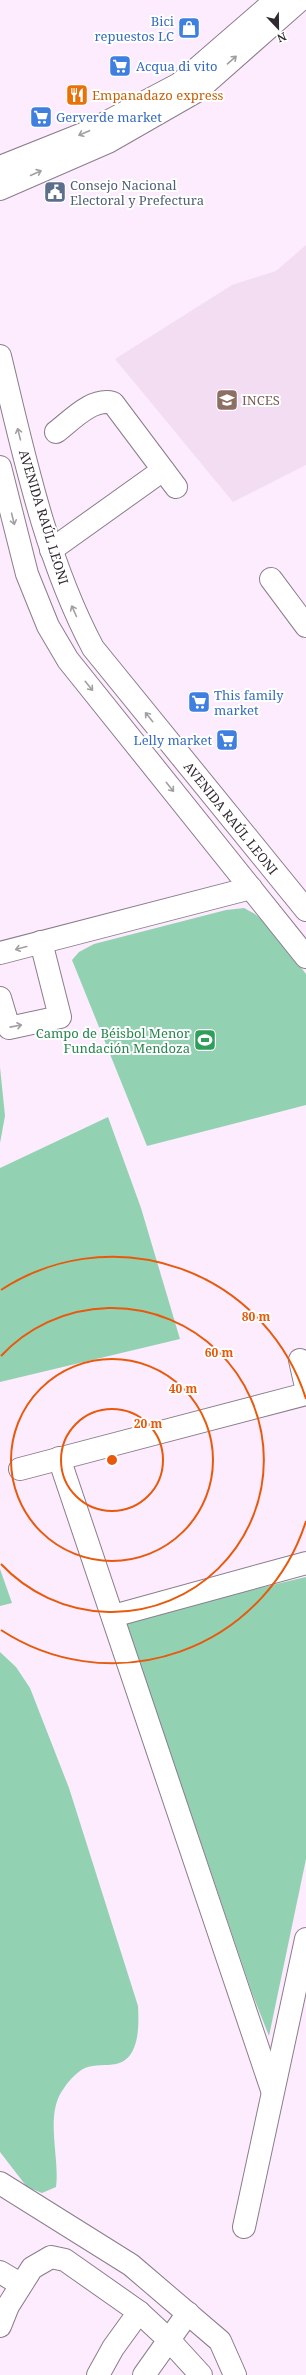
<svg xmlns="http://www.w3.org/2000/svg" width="306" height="2375" viewBox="0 0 306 2375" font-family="'Noto Serif',serif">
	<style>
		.built { fill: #f2ddf3 }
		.green { fill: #92d2b2 }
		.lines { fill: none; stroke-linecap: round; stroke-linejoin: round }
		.minor-casing { stroke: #8b7d8b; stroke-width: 24 }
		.minor { stroke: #fff; stroke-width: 22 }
		.oneway { stroke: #a19fa2 }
		.ring { fill: none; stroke: #e8590c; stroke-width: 2 }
		.labels { text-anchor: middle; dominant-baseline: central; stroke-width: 4; stroke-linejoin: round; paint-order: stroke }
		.shop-label { font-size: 13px; fill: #366cbe; stroke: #fff; text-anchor: start }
		.food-label { font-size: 13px; fill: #c56008; stroke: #fff; text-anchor: start }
		.service-label { font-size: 13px; fill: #4e5e75; stroke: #fff; text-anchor: start }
		.education-label { font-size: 13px; fill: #785e54; stroke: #fff; text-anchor: start }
		.street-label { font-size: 13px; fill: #2f2a30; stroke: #fff }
		.leisure-label { font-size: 13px; fill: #27864d; stroke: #fff; text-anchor: end }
		.centre { fill: #e8590c; stroke: #fff; stroke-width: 2 }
		.ring-label { font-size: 12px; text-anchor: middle; font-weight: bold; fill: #e8590c; stroke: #fff; stroke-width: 4; stroke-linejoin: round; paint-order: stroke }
	</style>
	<rect width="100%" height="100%" fill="#fcecfd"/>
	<path class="built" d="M 306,245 L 306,465 L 233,502 L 115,359 L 232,285 L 276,271 Z"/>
	<g class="green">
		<path d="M 244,908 L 255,914 L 270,927 L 306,974 L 306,1105 L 147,1146 L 72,960 L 79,952 L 94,944 L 226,910 Z"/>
		<path d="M 0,1067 L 5,1116 L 0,1143 Z"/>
		<path d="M 108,1117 L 141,1208 L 180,1339 L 0,1382 L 0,1168 Z"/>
		<path d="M 0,1569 L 12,1603 L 0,1606 Z"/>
		<path d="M 306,1577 L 306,1859 L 269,2036 L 252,1993 L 125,1620 Z"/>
		<path d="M 0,1652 L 16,1667 L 30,1688 L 69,1788 L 138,2006 C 139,2025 140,2059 116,2064 C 106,2066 95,2064 85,2068 C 76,2072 67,2083 62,2091 C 45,2117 60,2158 56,2187 L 42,2193 L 27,2187 L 0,2152 Z"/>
	</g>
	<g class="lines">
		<g class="minor-casing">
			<g id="minor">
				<path d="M 0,167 L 88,132 L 179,84 L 276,0"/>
				<path d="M 0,189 L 108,142 L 197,91 L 300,0"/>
				<path d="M 0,356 C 24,455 45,557 93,648 L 306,910"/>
				<path d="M 56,432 C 71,421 92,397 113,403 L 176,487"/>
				<path d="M 0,467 L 27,574 L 48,626 L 68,660 L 306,957"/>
				<path d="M 51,550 L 163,470"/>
				<path d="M 271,579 L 306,626"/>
				<path d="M 0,953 L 251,888"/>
				<path d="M 0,998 L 9,1028 L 60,1017 L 41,942"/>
				<path d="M 300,1360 L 306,1387"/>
				<path d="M 59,1458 L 272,2090"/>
				<path d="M 20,1469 L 306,1394"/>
				<path d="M 113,1616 L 306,1563"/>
				<path d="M 0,2183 L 131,2265 L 220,2341 L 235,2375"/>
				<path d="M 244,2227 L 306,1939"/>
				<path d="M 0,2272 L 20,2284"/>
				<path d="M 0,2326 L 8,2306 L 32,2268 L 51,2257 L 65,2260 L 139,2312 L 169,2340 L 201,2375"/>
				<path d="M 98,2375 L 113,2348 L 139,2312"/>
				<path d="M 144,2375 L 188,2313"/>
			</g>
		</g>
		<use href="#minor" class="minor"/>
	</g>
	<defs><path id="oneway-shaft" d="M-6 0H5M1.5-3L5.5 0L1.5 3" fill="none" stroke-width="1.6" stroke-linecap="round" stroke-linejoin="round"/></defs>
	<g class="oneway">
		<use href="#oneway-shaft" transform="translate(232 60) rotate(-41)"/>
		<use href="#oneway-shaft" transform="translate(84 133) rotate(157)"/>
		<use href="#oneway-shaft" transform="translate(36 173) rotate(-24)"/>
		<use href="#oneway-shaft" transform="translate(19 434) rotate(-104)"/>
		<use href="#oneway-shaft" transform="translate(13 519) rotate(76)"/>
		<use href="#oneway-shaft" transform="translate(74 611) rotate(-114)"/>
		<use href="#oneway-shaft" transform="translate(89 686) rotate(51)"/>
		<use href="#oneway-shaft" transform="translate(149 717) rotate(-129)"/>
		<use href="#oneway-shaft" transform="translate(170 787) rotate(51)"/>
		<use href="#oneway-shaft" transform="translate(21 948) rotate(165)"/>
		<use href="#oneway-shaft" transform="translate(16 1026) rotate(-11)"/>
	</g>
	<g class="ring">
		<circle cx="112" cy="1460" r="51"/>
		<circle cx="112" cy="1460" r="101"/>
		<path d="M1 1356A152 152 0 1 1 1 1564"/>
		<path d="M306 1521A203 203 0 0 1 1 1630M1 1290A203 203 0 0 1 306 1399"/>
	</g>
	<defs>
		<g id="shop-square" transform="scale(1.15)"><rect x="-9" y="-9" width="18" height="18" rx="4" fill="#3f7fe0" stroke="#fff"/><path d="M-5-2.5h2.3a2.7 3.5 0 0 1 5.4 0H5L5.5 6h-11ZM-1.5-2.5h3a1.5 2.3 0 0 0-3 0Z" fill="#fff"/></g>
		<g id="supermarket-square" transform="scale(1.15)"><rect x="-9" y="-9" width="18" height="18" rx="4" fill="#3f7fe0" stroke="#fff"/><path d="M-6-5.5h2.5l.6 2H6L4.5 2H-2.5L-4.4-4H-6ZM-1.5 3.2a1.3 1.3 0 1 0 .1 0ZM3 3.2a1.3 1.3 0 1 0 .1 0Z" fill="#fff"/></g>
		<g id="restaurant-square" transform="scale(1.15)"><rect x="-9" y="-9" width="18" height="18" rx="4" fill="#e8710a" stroke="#fff"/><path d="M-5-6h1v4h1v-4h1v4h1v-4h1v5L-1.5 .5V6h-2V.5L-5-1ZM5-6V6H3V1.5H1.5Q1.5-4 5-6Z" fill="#fff"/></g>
		<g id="civic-square" transform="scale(1.15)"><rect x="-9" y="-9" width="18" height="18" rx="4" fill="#5c6f8a" stroke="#fff"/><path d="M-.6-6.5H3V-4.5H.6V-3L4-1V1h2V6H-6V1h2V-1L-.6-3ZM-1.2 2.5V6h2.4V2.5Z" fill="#fff"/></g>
		<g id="university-square" transform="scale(1.15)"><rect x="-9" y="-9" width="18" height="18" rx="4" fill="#8d6e63" stroke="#fff"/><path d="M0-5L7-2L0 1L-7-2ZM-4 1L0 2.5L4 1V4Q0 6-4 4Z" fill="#fff"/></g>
		<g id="stadium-square" transform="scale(1.15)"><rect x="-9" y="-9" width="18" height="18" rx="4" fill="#2e9e5b" stroke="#fff"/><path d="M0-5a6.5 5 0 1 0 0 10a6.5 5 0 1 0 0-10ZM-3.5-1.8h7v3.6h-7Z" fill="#fff"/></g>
	</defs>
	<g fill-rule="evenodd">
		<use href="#shop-square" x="189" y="28"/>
		<use href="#supermarket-square" x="120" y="66"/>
		<use href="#restaurant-square" x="77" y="95"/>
		<use href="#supermarket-square" x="41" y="117"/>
		<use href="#civic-square" x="55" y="192"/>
		<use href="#university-square" x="227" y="400"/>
		<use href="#supermarket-square" x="199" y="702"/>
		<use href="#supermarket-square" x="227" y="740"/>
		<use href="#stadium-square" x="205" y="1040"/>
	</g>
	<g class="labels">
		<g class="shop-label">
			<text x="174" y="21" text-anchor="end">Bici<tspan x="174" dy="15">repuestos LC</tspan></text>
			<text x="136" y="66">Acqua di vito</text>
			<text x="56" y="117">Gerverde market</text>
			<text x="214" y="695">This family<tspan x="214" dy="15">market</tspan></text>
			<text x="212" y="740" text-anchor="end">Lelly market</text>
		</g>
		<g class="food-label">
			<text x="92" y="95">Empanadazo express</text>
		</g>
		<g class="service-label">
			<text x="70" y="185">Consejo Nacional<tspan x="70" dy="15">Electoral y Prefectura</tspan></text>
		</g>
		<g class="education-label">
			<text x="242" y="400">INCES</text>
		</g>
		<g class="street-label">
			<text transform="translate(44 517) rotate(73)">AVENIDA RAÚL LEONI</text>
			<text transform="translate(231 818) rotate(51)">AVENIDA RAÚL LEONI</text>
		</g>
		<g class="leisure-label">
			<text x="190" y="1033">Campo de Béisbol Menor<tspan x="190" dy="15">Fundación Mendoza</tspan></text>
		</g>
	</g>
	<circle cx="112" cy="1460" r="6" class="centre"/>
	<g class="ring-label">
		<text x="256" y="1321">80 m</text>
		<text x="219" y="1357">60 m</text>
		<text x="183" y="1393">40 m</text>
		<text x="148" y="1428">20 m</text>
	</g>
	<g transform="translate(278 28) rotate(158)" stroke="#ffffff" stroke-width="3" paint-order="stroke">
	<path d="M0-3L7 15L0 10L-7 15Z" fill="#2f2a30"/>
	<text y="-6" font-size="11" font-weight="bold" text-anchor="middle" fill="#2f2a30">N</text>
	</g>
</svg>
